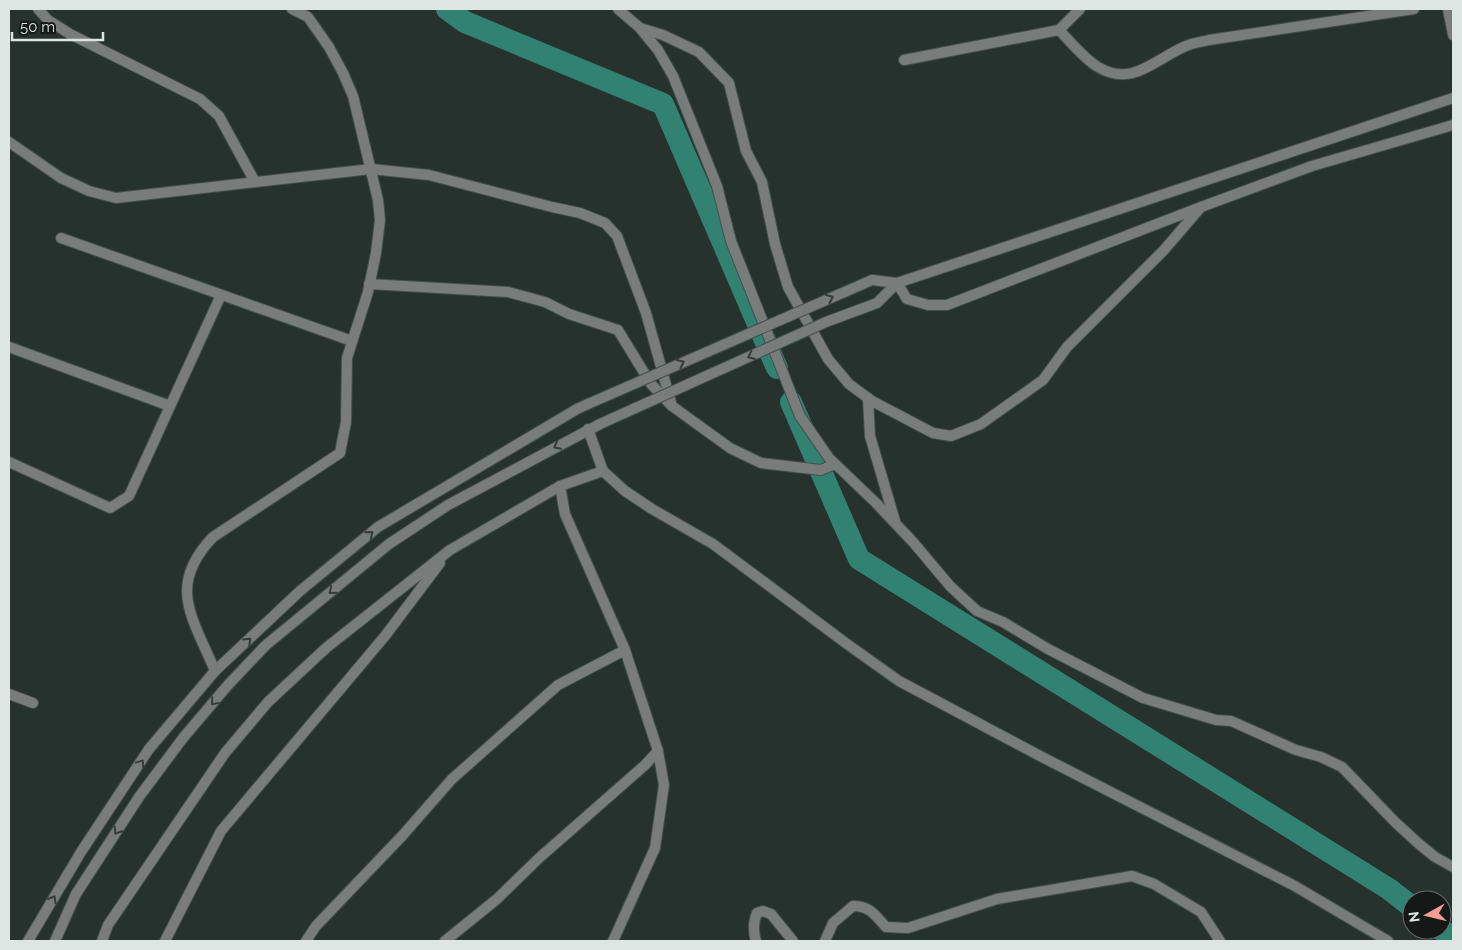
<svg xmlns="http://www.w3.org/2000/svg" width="1462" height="950" viewBox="0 0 1462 950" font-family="Raleway,sans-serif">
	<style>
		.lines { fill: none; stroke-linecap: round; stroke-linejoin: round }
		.river { stroke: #318271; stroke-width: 22 }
		.minor-casing { stroke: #444f4c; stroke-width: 12 }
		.tertiary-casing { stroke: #444f4c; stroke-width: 12 }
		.minor { stroke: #787d7c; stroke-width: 10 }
		.tertiary { stroke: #787d7c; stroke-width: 10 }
		.tertiary-bridge-casing { stroke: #444f4c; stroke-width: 12; stroke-linecap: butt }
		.tertiary-bridge { stroke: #787d7c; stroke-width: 10 }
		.oneway { stroke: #373c3a }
	</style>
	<rect width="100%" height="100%" fill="#27322f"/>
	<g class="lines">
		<g class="river">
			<path d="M 447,9 L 465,22 L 663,104 L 777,368"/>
			<path d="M 791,402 L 859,559 L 1389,889 L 1412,907"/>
			<path d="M 1442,930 L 1453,939"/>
		</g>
		<g class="minor-casing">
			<g id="minor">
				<path d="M 38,9 L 48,20 L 70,34 L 200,99 L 219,116 L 255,182"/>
				<path d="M 618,9 L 640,28 L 658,50 L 673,76 L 717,186 L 731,241 L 800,416 L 829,458 L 876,503 L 913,542 L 950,586 L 977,611 L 1003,622 L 1048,649 L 1143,698 L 1216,720 L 1231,721 L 1296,750 L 1321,757 L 1342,767 L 1395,822 L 1419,844 L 1435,857 L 1453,867"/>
				<path d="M 1448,9 L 1453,35"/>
				<path d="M 640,28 L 663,35 L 699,52 L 729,83 L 746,151 L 762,182 L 775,244 L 788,287 L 828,359 L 849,384 L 872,401 L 933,433 L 951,436 L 981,424 L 1043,380 L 1067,347 L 1164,250 L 1201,207"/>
				<path d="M 1059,30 C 1070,41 1084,59 1098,67 C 1133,88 1156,58 1186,46 C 1193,43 1201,42 1209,40 L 1414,9"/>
				<path d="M 904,60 L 1059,30 L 1080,9"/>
				<path d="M 9,142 L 61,178 L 89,191 L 116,198 L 371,169 L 429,175 L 552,207 L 580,213 L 605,223 L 617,236 L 646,313 L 672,406"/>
				<path d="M 61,238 L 352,341"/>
				<path d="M 897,283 L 907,299 L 928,305 L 947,305 L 1201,207 L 1312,166 L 1453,125"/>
				<path d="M 369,284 L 508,292 L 545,302 L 569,314 L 618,330 L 651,384 L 672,406 L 730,448 L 761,463 L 821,470 L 835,464"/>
				<path d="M 9,347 L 170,406"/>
				<path d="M 868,398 L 870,436 L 895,521"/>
				<path d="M 588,429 L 603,471 L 625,491 L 652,509 L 713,544 L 847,644 L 899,681 L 1042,757 L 1293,885 L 1388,941"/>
				<path d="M 9,462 L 110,508 L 129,496 L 221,295"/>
				<path d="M 560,486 L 565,514 L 625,650 L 658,751 L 664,785 L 655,848 L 613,941"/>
				<path d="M 215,671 C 193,618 166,586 213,537 L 340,453 L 346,422 L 347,358 L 368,292 L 376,253 L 380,220 L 378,200 L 353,96 L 343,73 L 329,47 L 308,17 L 292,9"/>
				<path d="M 9,694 L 33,703"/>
				<path d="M 102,941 L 108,925 L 225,753 L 268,702 L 326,648 L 450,550 L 560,486 L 603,471"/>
				<path d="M 165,941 L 221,831 L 385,636 L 440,563"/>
				<path d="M 306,941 L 316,926 L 402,836 L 452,779 L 558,685 L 625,650"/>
				<path d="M 445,941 L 497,899 L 538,859 L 645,765 L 658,751"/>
				<path d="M 756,941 C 753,931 753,922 757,913 L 763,911 L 771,914 L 793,941"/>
				<path d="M 825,941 L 833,923 L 853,906 C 870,906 875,915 886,927 L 908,928 L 997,899 L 1132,876 L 1154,884 L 1201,912 L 1220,941"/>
			</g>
		</g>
		<g class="tertiary-casing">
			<g id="tertiary">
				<path d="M 872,280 L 897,283 L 877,303"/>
				<path d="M 897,283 L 1453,98"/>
				<path d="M 28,941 L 81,852 L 149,749 L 215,671 L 300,591 L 378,527 L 577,409 L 588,404"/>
				<path d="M 55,941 L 76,894 L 139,797 L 183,738 L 228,685 L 266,645 L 389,544 L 448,505 L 600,424"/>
			</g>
		</g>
		<use href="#minor" class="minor"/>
		<use href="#tertiary" class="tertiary"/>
		<g class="tertiary-bridge-casing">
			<g id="tertiary-bridge">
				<path d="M 588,404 L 872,280"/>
				<path d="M 600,424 L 826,322 L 877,303"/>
			</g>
		</g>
		<use href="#tertiary-bridge" class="tertiary-bridge"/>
	</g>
	<defs><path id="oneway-chevron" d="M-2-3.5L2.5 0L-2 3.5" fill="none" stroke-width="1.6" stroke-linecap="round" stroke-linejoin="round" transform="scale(1.25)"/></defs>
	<g class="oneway">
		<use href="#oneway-chevron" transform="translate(830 298) rotate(-24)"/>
		<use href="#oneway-chevron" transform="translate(751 356) rotate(156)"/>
		<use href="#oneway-chevron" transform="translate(681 363) rotate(-24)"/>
		<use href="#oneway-chevron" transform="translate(557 446) rotate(152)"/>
		<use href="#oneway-chevron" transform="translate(370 534) rotate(-39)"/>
		<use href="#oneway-chevron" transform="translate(332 591) rotate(141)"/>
		<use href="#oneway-chevron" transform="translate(248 641) rotate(-44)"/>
		<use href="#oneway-chevron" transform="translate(214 702) rotate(130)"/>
		<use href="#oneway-chevron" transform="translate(141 763) rotate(-56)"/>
		<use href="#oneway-chevron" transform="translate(117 831) rotate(123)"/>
		<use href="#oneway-chevron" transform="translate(53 899) rotate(-60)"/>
	</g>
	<rect width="1462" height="950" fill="none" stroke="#dee6e4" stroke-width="20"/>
	<g transform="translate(1427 915) rotate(262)"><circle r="24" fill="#141917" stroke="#656b69"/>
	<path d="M0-4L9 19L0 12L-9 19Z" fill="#f59c92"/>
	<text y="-8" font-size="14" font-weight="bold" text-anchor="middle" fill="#dee6e4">N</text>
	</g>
	<path d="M12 32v8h91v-8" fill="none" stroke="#dee6e4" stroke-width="2.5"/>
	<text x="20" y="32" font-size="15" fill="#dee6e4" stroke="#141917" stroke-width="4" paint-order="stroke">50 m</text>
</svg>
